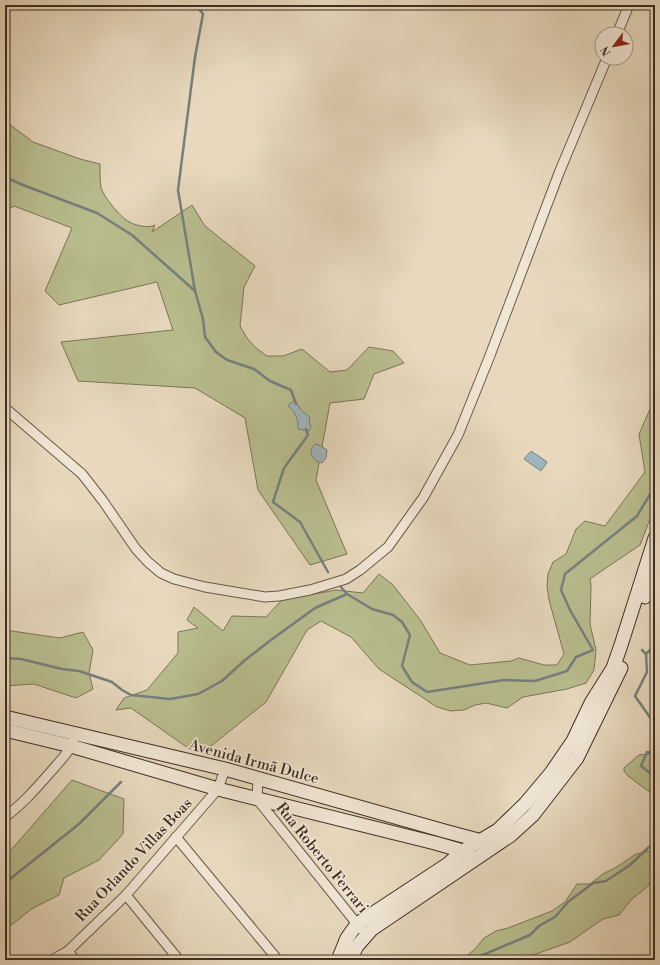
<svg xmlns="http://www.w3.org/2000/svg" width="660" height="965" viewBox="0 0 660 965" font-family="'Libre Bodoni',serif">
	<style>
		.green { fill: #b9be8f; stroke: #7b7658 }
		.water { fill: #9eb7bd; stroke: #77807f }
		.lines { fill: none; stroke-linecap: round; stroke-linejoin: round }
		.stream { stroke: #77807f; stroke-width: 2.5 }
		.street-casing { stroke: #685949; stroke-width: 11 }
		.secondary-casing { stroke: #3d2e22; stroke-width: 15 }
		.street { stroke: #f0e6d5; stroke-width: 9 }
		.secondary { stroke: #f0e6d5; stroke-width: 13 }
		.labels { text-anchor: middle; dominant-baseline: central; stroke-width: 3.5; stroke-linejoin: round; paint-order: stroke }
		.street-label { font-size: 15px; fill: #3d2e22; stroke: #f0e6d5 }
	</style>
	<rect width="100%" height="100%" fill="#e8d9be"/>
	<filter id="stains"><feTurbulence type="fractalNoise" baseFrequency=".005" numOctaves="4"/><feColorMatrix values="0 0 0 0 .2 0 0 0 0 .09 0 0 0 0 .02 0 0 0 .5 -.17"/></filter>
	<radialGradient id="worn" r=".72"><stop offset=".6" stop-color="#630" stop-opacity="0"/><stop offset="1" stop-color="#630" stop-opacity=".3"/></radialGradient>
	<g class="green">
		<path d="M 5,121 L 33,142 L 80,159 L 100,164 C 100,172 100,181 101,188 C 104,197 119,215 126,220 C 133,225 148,229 155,225 L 152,232 L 192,205 L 205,226 L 255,266 L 244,287 L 240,326 L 247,338 L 256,348 L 267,356 L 283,356 L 302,349 L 330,372 L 347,370 L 369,347 L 393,351 L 404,363 L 374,374 L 364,399 L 330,403 L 316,480 L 347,554 L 310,565 L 258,490 L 245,418 L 195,388 L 78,381 L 61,342 L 173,330 L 157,282 L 59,305 L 45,291 L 72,228 L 14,206 L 5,211 Z"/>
		<path d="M 655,405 L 655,506 L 640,545 L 603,570 L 590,579 L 591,586 L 590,624 L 596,650 L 594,670 L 586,683 L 567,689 L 523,697 L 507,708 L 486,703 L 475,705 L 464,710 L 451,711 L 437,707 L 379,669 L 351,637 L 321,621 L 307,630 L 266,702 L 206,750 L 188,748 L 131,708 L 116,710 L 124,698 L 147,690 L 178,653 L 178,632 L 198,628 L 187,620 L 194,607 L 223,631 L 232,616 L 266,617 L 282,600 L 336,590 L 363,593 L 379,574 L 393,585 L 421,621 L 440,653 L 470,665 L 511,661 L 519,658 L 544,665 L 557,665 L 564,654 L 549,600 L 547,587 L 548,574 L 553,562 L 566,554 L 576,529 L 585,521 L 605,526 L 645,472 L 639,434 L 651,407 Z"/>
		<path d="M 5,630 L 60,638 L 83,632 L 93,650 L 89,673 L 93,689 L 76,698 L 34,684 L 5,686 Z"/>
		<path d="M 655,753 L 655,796 L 628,776 L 624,771 L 624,768 L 639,755 Z"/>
		<path d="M 72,780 L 124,799 L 123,834 L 99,860 L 64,878 L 59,895 L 33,908 L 5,930 L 5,857 Z"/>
		<path d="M 655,850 L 655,878 L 646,888 L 632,899 L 619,915 L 603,919 L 570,942 L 519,960 L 462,960 L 476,948 L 484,938 L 496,931 L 508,928 L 552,911 L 565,902 L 577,884 L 590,884 L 603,874 L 615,868 L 636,854 Z"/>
	</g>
	<g class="water">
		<path d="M 295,401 L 302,411 L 310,417 L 309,422 L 311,427 L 309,431 L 298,429 C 298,420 296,412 288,406 L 290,403 Z"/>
		<path d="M 315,444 L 321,446 L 327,450 L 326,458 L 322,463 C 312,461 307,452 315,444 Z"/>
		<path d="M 531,451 L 547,462 L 541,471 L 524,459 Z"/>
	</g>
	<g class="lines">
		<g class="stream">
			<path d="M 5,177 L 23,185 L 97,213 L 132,235 L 195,291 L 203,319 L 205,337 L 216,352 L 227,360 L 254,369 L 270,381 L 291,390 L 296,404"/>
			<path d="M 195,291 L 178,190 L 195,57 L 203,14 L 196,5"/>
			<path d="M 306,429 L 308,435 L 284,468 L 273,502 L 300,522 L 328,572"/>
			<path d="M 341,587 L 347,594 L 372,609 L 393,615 L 402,622 L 410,635 L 402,666 L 412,682 L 427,692 L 504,680 L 535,681 L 567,671 L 576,657 L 593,650 L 570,610 L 561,590 L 565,574 L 637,516 L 655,486"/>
			<path d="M 642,650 L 646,654 L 647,672 L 635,696 L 654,723 L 655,728"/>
			<path d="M 646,654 L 655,645"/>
			<path d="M 5,658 L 21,659 L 62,669 L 79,671 L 112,682 L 122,690 L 131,695 L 170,699 L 198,694 L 222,681 L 245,660 L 271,640 L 315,608 L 347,594"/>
			<path d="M 655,746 L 653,753 L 647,752 L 641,766 L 654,776 L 655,778"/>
			<path d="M 5,883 L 79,824 L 121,782"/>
			<path d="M 471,960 L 530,935 L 539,926 L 555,917 L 568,902 L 593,883 L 606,881 L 630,865 L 649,847 L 655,844"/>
		</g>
		<g class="street-casing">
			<g id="street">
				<path d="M 617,34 L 629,5"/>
				<path d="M 5,408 L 82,474 L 103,501 L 136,549 L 148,562 L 161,573 L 174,579 L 205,587 L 265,597 L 279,596 L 310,590 L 346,579 L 360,570 L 388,547 L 423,498 L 458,435 L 489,358 L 559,173 L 607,58"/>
				<path d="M 258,779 L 257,799 L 357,924 L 366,934"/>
				<path d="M 5,817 C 24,803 39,785 54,768 C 61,760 69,752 73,742"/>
				<path d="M 176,837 L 278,960"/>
				<path d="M 126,895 L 179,960"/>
				<path d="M 68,951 L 75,960"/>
				<path d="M 52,960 L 68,951 L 126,895 L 218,789 L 225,769"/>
			</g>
		</g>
		<g class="secondary-casing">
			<g id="secondary">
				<path d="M 645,597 L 655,570"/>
				<path d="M 5,717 L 225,769 L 448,832 L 482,841 L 486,843"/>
				<path d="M 5,730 L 71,746 L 218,789 L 435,843 L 463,851 L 468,854"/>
				<path d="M 338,960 L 347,938 L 357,924 L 448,864 L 463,851 L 498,830 L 525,804 L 551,773 L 573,741 L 591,703 L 613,668 L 621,645 L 655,538"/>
				<path d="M 350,960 L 357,946 L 372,929 L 511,835 L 533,815 L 577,758 L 621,668"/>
			</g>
		</g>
		<use href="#street" class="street"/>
		<use href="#secondary" class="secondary"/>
	</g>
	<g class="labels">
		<g class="street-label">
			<text transform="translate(254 762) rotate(15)">Avenida Irmã Dulce</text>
			<text transform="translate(322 858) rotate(51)">Rua Roberto Ferrari</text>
			<text transform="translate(134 860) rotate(-47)">Rua Orlando Villas Boas</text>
		</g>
	</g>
	<rect width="660" height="965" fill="none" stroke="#e8d9be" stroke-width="20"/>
	<rect x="6" y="6" width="648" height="953" fill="none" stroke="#3d2e22" stroke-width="2"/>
	<rect x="10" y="10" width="640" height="945" fill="none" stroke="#3d2e22"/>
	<g transform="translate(614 46) rotate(238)"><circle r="19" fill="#f0e6d5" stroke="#a89c8d"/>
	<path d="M0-3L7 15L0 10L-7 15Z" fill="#8f2418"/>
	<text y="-6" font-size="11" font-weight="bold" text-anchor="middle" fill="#3d2e22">N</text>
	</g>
	<rect width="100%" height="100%" filter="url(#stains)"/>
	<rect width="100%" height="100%" fill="url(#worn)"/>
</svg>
